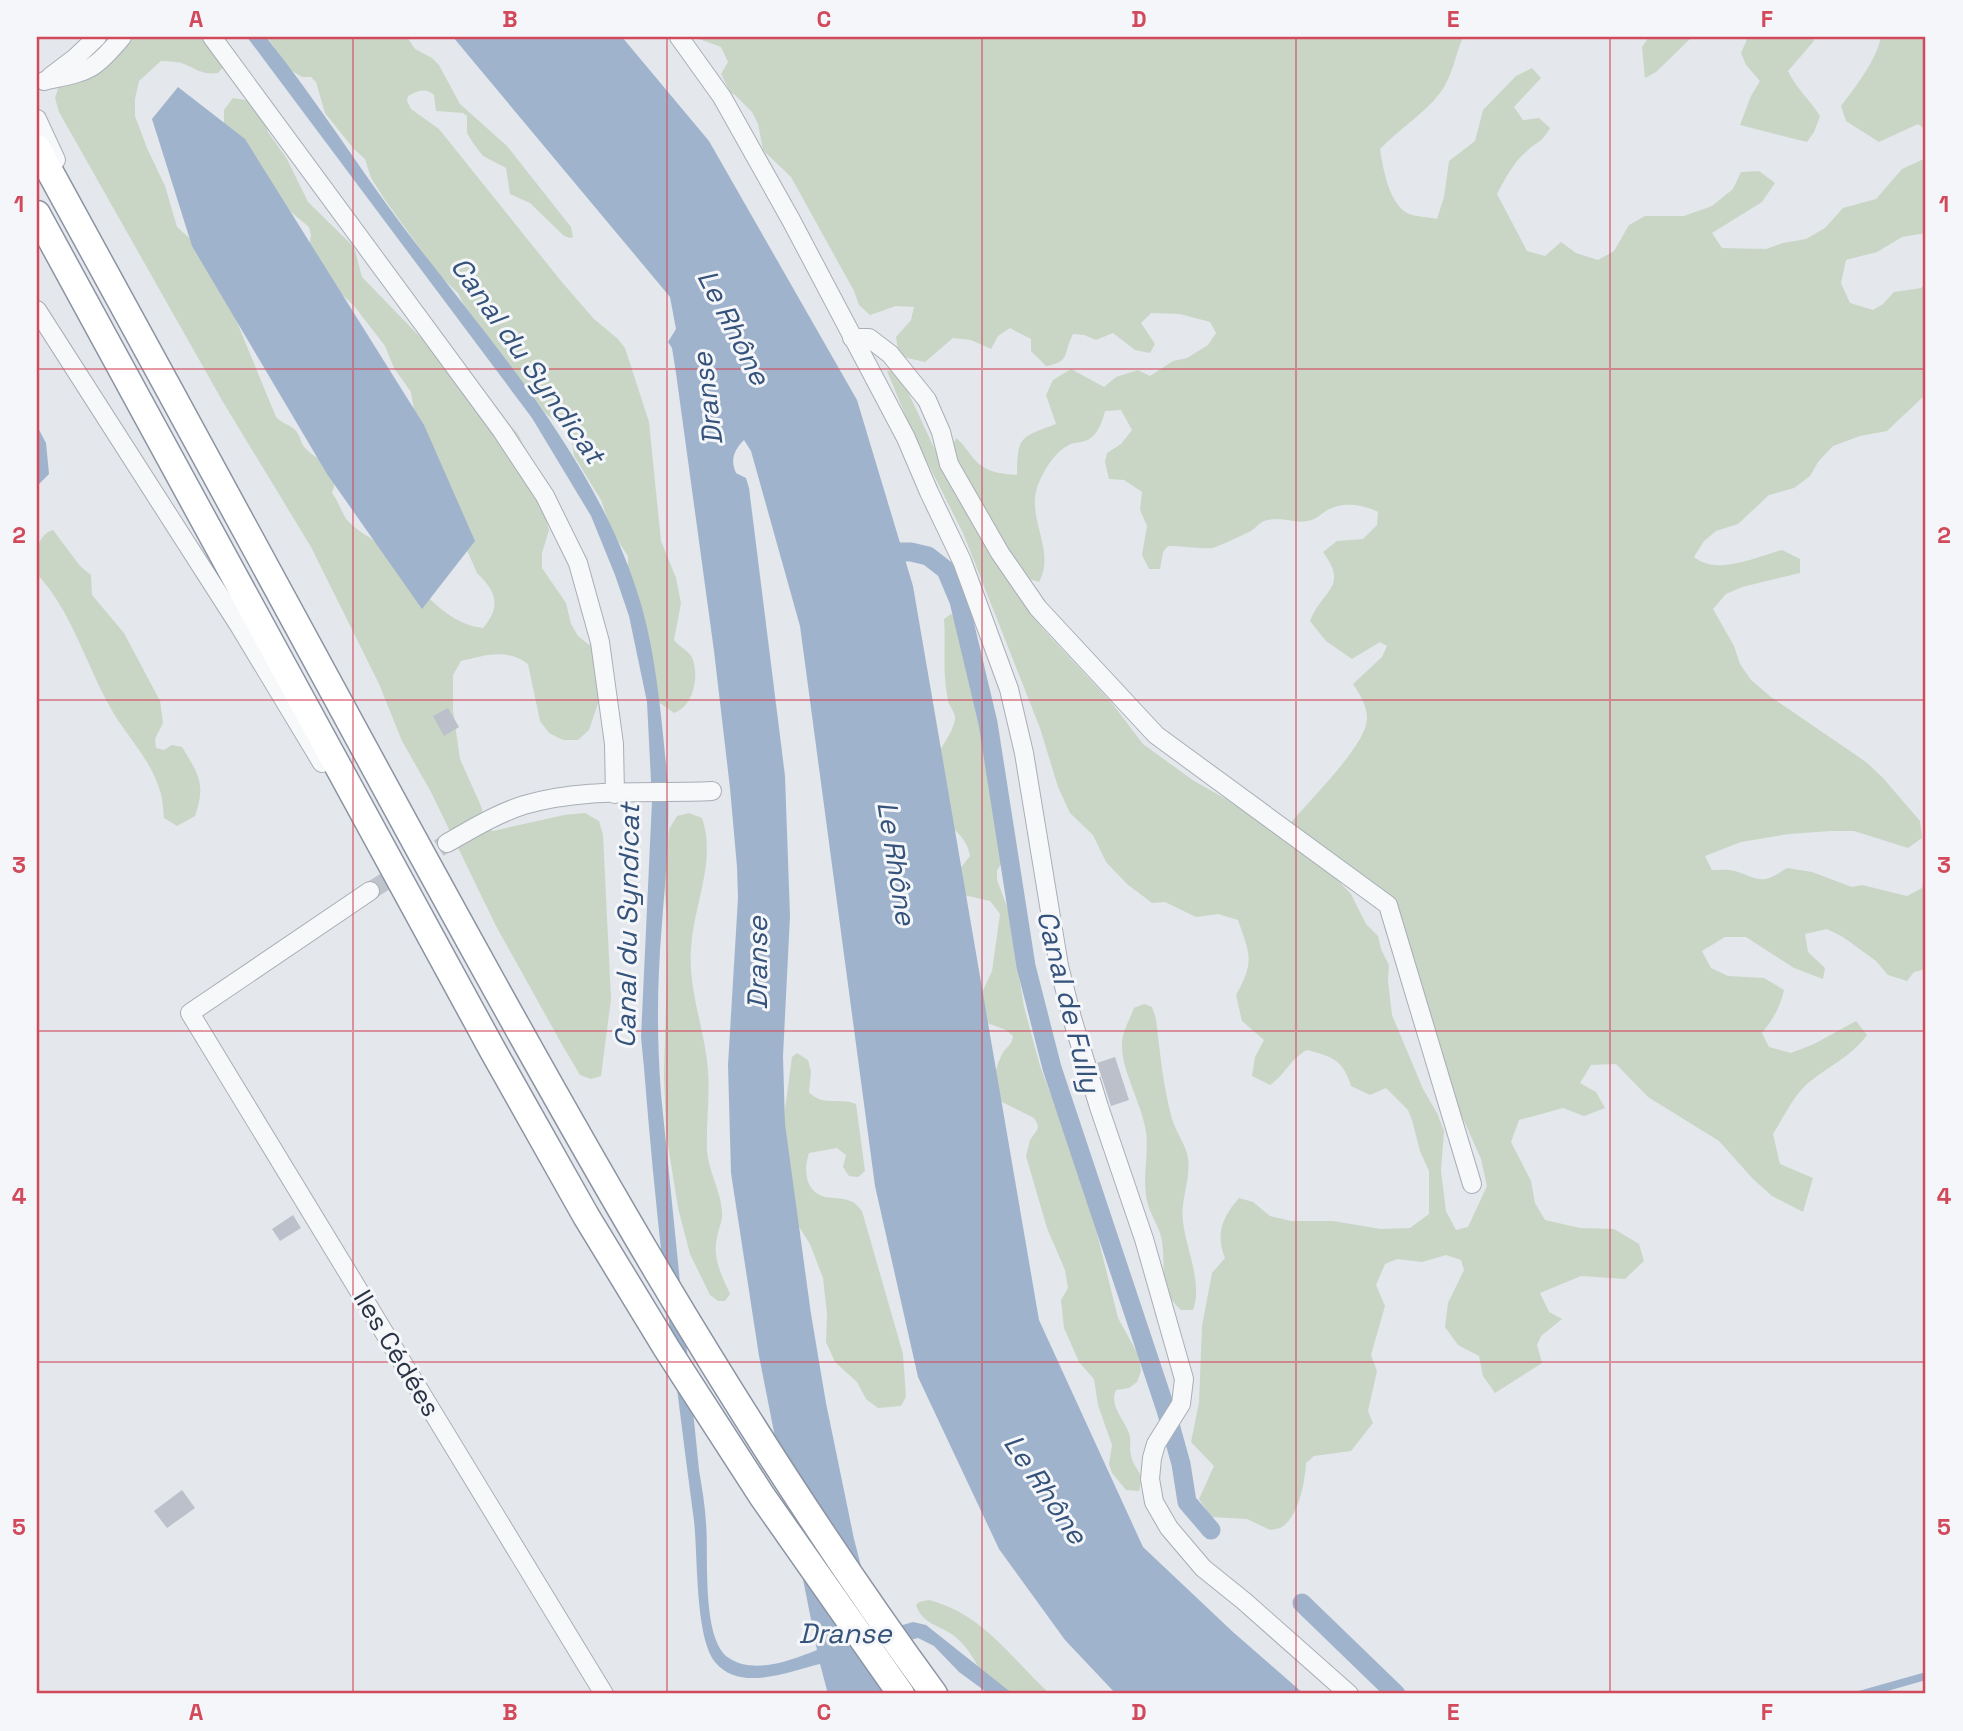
<svg xmlns="http://www.w3.org/2000/svg" width="1963" height="1731" viewBox="0 0 1963 1731" font-family="'Space Grotesk',sans-serif">
	<style>
		.green { fill: #c9d6c5 }
		.water { fill: #9fb4cc }
		.lines { fill: none; stroke-linecap: round; stroke-linejoin: round }
		.canal { stroke: #9fb4cc; stroke-width: 19 }
		.building { fill: #bbc0ca }
		.minor-tunnel { stroke: #bfc3cb; stroke-width: 18; stroke-dasharray: 18 9; stroke-linecap: butt }
		.minor-casing { stroke: #a9aeb7; stroke-width: 20 }
		.highway-casing { stroke: #8b94a3; stroke-width: 29 }
		.minor { stroke: #f7f8fa; stroke-width: 18 }
		.highway { stroke: #fff; stroke-width: 26 }
		.grid { fill: none; stroke: #d1495b; stroke-width: 2; stroke-opacity: 0.55 }
		.labels { text-anchor: middle; dominant-baseline: central; stroke-width: 6; stroke-linejoin: round; paint-order: stroke }
		.street-label { font-size: 26px; fill: #2b3445; stroke: #f4f6f9 }
		.water-label { font-size: 28px; font-style: italic; fill: #34527a; stroke: #f4f6f9 }
		.neatline { fill: none; stroke: #d1495b; stroke-width: 2.5 }
		.grid-label { font-size: 23px; text-anchor: middle; font-weight: bold; fill: #d1495b }
	</style>
	<rect width="100%" height="100%" fill="#e4e7ec"/>
	<g class="green">
		<path d="M 109,37 L 220,37 L 224,66 L 218,73 C 203,75 198,70 184,64 C 178,61 168,62 161,61 L 139,81 L 135,99 L 135,116 L 147,148 L 165,186 L 177,227 L 195,243 L 225,293 L 276,417 C 281,423 288,424 294,429 C 301,435 300,443 305,448 C 314,458 328,464 339,470 L 332,493 C 338,501 340,508 345,517 C 352,529 372,537 383,548 C 411,576 441,624 483,628 C 501,607 497,592 477,573 L 419,441 L 411,392 L 394,368 L 385,346 L 355,307 L 320,273 L 308,255 L 311,235 L 309,227 L 291,212 L 224,127 L 224,110 L 233,98 L 252,101 L 262,115 L 268,132 L 287,159 L 308,202 L 354,247 L 362,277 L 425,342 L 449,372 L 503,417 L 518,434 L 528,454 L 549,530 L 542,553 L 542,568 L 566,603 L 571,624 L 578,636 L 588,644 L 611,654 L 611,665 L 589,730 L 578,740 L 563,740 L 549,733 L 540,721 L 528,664 C 507,648 485,655 461,661 L 453,675 L 453,710 L 460,759 L 481,806 L 488,829 L 493,831 L 564,815 L 585,813 L 599,821 L 603,835 L 611,999 L 601,1076 L 591,1079 L 580,1075 L 560,1041 L 496,926 L 431,792 L 402,741 L 379,684 L 311,547 L 223,402 L 59,112 L 55,98 L 59,86 L 97,54 Z"/>
		<path d="M 267,37 L 407,37 L 415,49 L 432,58 L 439,65 L 460,104 L 507,146 L 571,227 L 573,237 L 570,238 L 564,236 L 530,203 L 510,194 L 506,168 L 483,156 L 473,143 L 467,133 L 467,116 L 463,113 L 436,111 L 434,95 C 426,87 416,91 408,96 L 407,101 L 411,109 L 439,129 L 561,281 L 594,319 L 618,339 L 625,348 L 649,422 L 661,541 L 676,578 L 681,603 L 674,640 C 679,647 690,651 693,660 C 699,678 693,707 674,713 L 657,701 L 653,687 L 652,656 L 628,575 L 628,556 L 612,532 L 601,500 L 574,456 L 571,435 L 544,412 L 464,305 L 458,293 L 439,275 L 385,200 L 371,178 L 365,159 L 353,148 L 325,113 L 316,82 L 311,77 L 302,77 L 290,70 Z"/>
		<path d="M 694,37 L 1463,37 C 1455,55 1453,76 1440,93 C 1423,115 1399,129 1380,149 C 1383,168 1389,205 1409,214 C 1417,217 1428,217 1437,219 L 1444,197 L 1449,161 L 1475,141 L 1483,110 L 1516,76 L 1532,68 L 1541,78 L 1514,107 L 1523,120 L 1539,118 L 1550,128 C 1540,145 1538,140 1526,152 C 1513,163 1505,179 1497,194 L 1527,251 L 1545,256 L 1561,242 L 1576,253 L 1598,260 L 1614,251 L 1629,225 L 1645,216 L 1684,216 L 1712,206 L 1733,189 L 1741,172 L 1759,171 L 1775,183 L 1762,202 L 1712,233 L 1722,248 L 1766,249 L 1783,243 L 1806,239 L 1825,228 L 1843,208 L 1876,199 L 1902,169 L 1926,158 L 1926,233 L 1902,237 L 1877,252 L 1846,260 L 1841,283 L 1850,303 L 1873,310 L 1883,304 L 1894,292 L 1921,288 L 1926,282 L 1926,394 L 1887,431 L 1860,436 L 1833,446 L 1818,462 L 1810,476 L 1794,488 L 1769,495 L 1738,524 L 1716,531 L 1704,541 L 1694,557 C 1717,576 1756,557 1782,550 L 1800,559 L 1800,573 L 1742,587 L 1726,594 L 1713,609 L 1734,646 L 1740,664 L 1751,680 L 1771,697 L 1866,762 L 1883,778 L 1920,821 L 1922,838 L 1908,848 L 1854,831 L 1830,831 L 1789,834 L 1741,842 L 1705,856 L 1712,870 C 1719,870 1728,869 1735,871 C 1762,880 1761,885 1787,868 L 1812,872 L 1852,887 L 1862,885 L 1907,896 L 1922,888 L 1926,878 L 1926,969 L 1914,972 L 1907,981 L 1888,975 L 1876,961 L 1843,937 L 1827,929 L 1805,934 L 1808,952 L 1825,968 L 1823,979 L 1794,968 L 1746,937 L 1725,937 L 1702,951 L 1711,968 L 1728,976 L 1764,978 L 1784,990 C 1780,1008 1773,1019 1762,1033 L 1769,1047 L 1791,1053 L 1814,1044 L 1856,1021 L 1867,1035 C 1851,1057 1827,1067 1807,1084 C 1792,1098 1784,1117 1773,1134 L 1780,1164 L 1813,1178 L 1803,1212 L 1772,1196 L 1753,1179 L 1719,1141 L 1648,1097 L 1616,1064 L 1591,1065 L 1580,1083 L 1596,1092 L 1605,1108 L 1584,1116 L 1563,1108 L 1519,1120 L 1511,1142 L 1531,1181 L 1535,1203 L 1545,1220 L 1580,1228 L 1614,1229 L 1639,1244 L 1644,1261 L 1625,1279 L 1581,1276 L 1540,1293 L 1549,1312 L 1562,1319 L 1541,1336 L 1537,1345 L 1542,1363 L 1495,1393 L 1483,1376 L 1479,1356 L 1458,1345 L 1445,1327 L 1448,1303 L 1464,1270 L 1461,1260 L 1446,1255 L 1422,1262 L 1397,1259 L 1385,1264 L 1376,1285 L 1385,1306 L 1371,1355 L 1377,1371 L 1368,1411 L 1373,1423 L 1351,1451 L 1314,1456 L 1306,1463 C 1305,1481 1299,1516 1282,1527 C 1278,1529 1274,1529 1270,1530 L 1247,1519 L 1211,1517 L 1199,1499 L 1214,1466 L 1191,1442 L 1199,1403 L 1202,1326 L 1212,1273 L 1225,1258 C 1215,1234 1223,1216 1239,1198 L 1253,1202 L 1270,1216 L 1291,1221 L 1333,1221 L 1381,1229 L 1410,1228 L 1429,1214 L 1429,1171 L 1420,1151 L 1412,1120 L 1408,1110 L 1386,1088 L 1370,1095 L 1351,1086 C 1343,1059 1332,1057 1307,1050 C 1288,1061 1287,1073 1270,1085 L 1252,1076 L 1255,1057 L 1264,1040 L 1242,1021 L 1236,995 C 1255,961 1250,955 1238,920 L 1218,914 L 1196,917 L 1165,902 L 1152,903 L 1127,884 L 1106,862 L 1093,835 L 1070,813 L 1058,787 L 1040,728 L 963,533 L 914,436 L 887,371 L 891,371 L 902,379 L 957,497 L 1023,603 L 1043,629 L 1111,702 L 1143,744 L 1194,781 L 1226,799 L 1325,867 L 1351,894 L 1366,924 L 1378,936 L 1381,949 L 1389,965 L 1388,981 L 1392,1015 L 1423,1089 L 1437,1113 L 1444,1131 L 1441,1171 L 1446,1211 L 1456,1230 L 1468,1227 L 1487,1186 L 1481,1159 L 1465,1123 L 1416,1029 L 1408,987 L 1410,960 L 1371,883 L 1289,825 C 1309,801 1359,752 1366,725 C 1370,710 1361,696 1353,684 L 1382,657 L 1387,646 L 1380,642 L 1352,659 L 1326,641 L 1310,621 C 1323,588 1349,588 1323,552 L 1337,541 L 1363,539 L 1377,525 L 1378,512 C 1363,504 1341,501 1326,511 C 1320,515 1315,520 1307,521 C 1293,524 1282,515 1264,521 C 1259,523 1256,528 1251,531 C 1245,534 1218,547 1212,548 C 1198,549 1182,546 1168,546 L 1163,552 L 1160,569 L 1149,569 L 1142,555 L 1147,526 L 1140,510 L 1142,492 L 1124,480 L 1109,479 L 1105,462 L 1107,453 L 1121,444 L 1132,430 L 1121,410 L 1105,411 C 1102,423 1097,437 1085,441 C 1080,443 1073,442 1069,445 C 1054,452 1042,473 1037,488 C 1027,520 1056,551 1039,582 L 1029,579 L 1018,566 L 949,456 L 956,438 C 966,446 970,456 979,464 C 990,473 1004,474 1017,475 C 1018,436 1019,438 1056,424 L 1046,395 L 1053,380 L 1071,369 L 1104,387 L 1116,377 L 1138,370 L 1150,376 L 1173,361 L 1187,358 L 1208,345 L 1216,333 L 1210,322 L 1180,314 L 1151,313 L 1141,323 L 1155,344 L 1150,353 L 1135,350 L 1113,333 L 1096,340 L 1084,335 L 1073,334 C 1063,353 1071,362 1046,366 L 1031,351 L 1031,339 L 1010,328 L 998,336 L 991,349 L 971,340 L 953,338 L 925,362 L 899,356 L 896,337 L 911,320 L 914,307 L 896,306 L 870,315 L 859,305 L 854,291 L 791,177 L 763,150 L 758,124 L 752,112 L 735,95 L 730,92 L 721,74 L 728,62 L 721,47 Z"/>
		<path d="M 1649,37 L 1692,37 L 1656,72 L 1645,78 L 1642,47 Z"/>
		<path d="M 1748,37 L 1812,37 L 1814,41 L 1788,71 C 1796,88 1810,100 1820,116 L 1814,132 L 1807,142 L 1740,125 L 1751,96 L 1760,81 L 1746,65 L 1741,53 Z"/>
		<path d="M 1881,37 L 1926,37 L 1926,130 L 1918,124 L 1879,142 L 1846,121 L 1841,106 C 1856,86 1876,61 1881,37 Z"/>
		<path d="M 53,530 L 80,566 L 91,575 L 92,595 L 124,633 L 160,701 L 163,723 L 155,739 L 156,748 L 164,750 L 172,745 L 182,747 C 199,775 206,784 195,816 L 177,826 L 164,818 C 163,809 163,799 160,791 C 151,759 126,736 110,707 C 85,662 72,612 37,574 C 37,558 34,536 53,530 Z"/>
		<path d="M 951,614 L 958,617 L 965,628 L 1000,824 C 1008,843 1011,852 997,870 L 997,880 L 1009,912 L 1024,1007 L 1040,1066 L 1085,1185 L 1118,1318 L 1139,1356 L 1141,1371 L 1137,1382 L 1129,1388 L 1116,1390 C 1108,1408 1127,1421 1130,1437 C 1131,1443 1129,1449 1131,1455 C 1134,1472 1145,1469 1139,1491 L 1126,1490 L 1112,1473 L 1109,1465 L 1112,1445 L 1098,1405 L 1094,1379 L 1079,1362 L 1064,1328 L 1061,1300 L 1068,1288 L 1065,1270 L 1047,1228 L 1026,1156 L 1030,1140 L 1037,1130 L 1038,1125 L 1034,1118 L 994,1098 C 993,1083 995,1065 1004,1051 C 1009,1045 1012,1044 1013,1036 L 1006,1030 L 985,1022 L 979,999 L 992,971 L 1000,914 L 990,901 L 955,893 L 952,879 L 970,856 C 967,835 949,829 941,812 C 936,802 935,785 933,775 C 931,756 952,737 955,720 C 956,712 949,707 948,700 C 942,673 946,646 944,619 Z"/>
		<path d="M 689,813 L 702,818 C 717,862 693,905 691,949 C 688,990 705,1030 708,1070 C 710,1097 706,1124 707,1150 C 708,1171 721,1191 722,1212 C 723,1221 718,1229 717,1238 C 712,1258 722,1276 730,1294 L 725,1301 L 718,1301 L 710,1295 L 690,1254 L 678,1208 L 666,1132 L 664,1076 L 668,931 L 664,885 L 669,829 L 677,816 Z"/>
		<path d="M 1144,1004 L 1152,1007 L 1156,1019 C 1160,1052 1163,1086 1172,1119 C 1176,1132 1186,1145 1188,1158 C 1191,1180 1180,1200 1183,1222 C 1186,1248 1203,1284 1193,1310 L 1181,1310 C 1158,1290 1166,1268 1162,1241 C 1160,1227 1150,1215 1147,1201 C 1142,1178 1149,1154 1146,1132 C 1142,1104 1121,1070 1122,1044 C 1122,1032 1130,1019 1134,1008 Z"/>
		<path d="M 797,1053 L 808,1060 L 811,1071 L 809,1092 C 822,1107 840,1097 856,1104 L 865,1171 L 858,1177 L 849,1176 L 843,1167 L 846,1155 L 837,1148 L 809,1153 C 804,1168 804,1189 822,1196 C 831,1199 841,1197 850,1201 C 855,1202 859,1208 862,1211 L 903,1354 L 906,1397 L 901,1406 L 878,1408 L 866,1399 L 857,1382 L 835,1362 L 826,1342 L 827,1314 L 823,1278 L 810,1244 L 787,1208 L 780,1147 L 792,1057 Z"/>
		<path d="M 929,1600 C 983,1614 1011,1658 1050,1694 L 993,1694 C 981,1674 972,1649 953,1635 C 939,1625 922,1624 916,1605 L 919,1602 Z"/>
	</g>
	<g class="water">
		<path d="M 247,37 L 266,37 C 315,98 357,165 404,228 C 491,343 598,460 640,601 C 655,650 661,712 666,764 C 673,833 662,902 659,970 C 657,1012 658,1053 661,1094 L 699,1470 C 702,1488 705,1505 706,1523 C 709,1555 701,1640 729,1658 C 754,1675 792,1660 817,1650 L 759,1356 L 731,1173 L 728,1065 L 738,898 L 737,867 L 730,788 L 714,651 L 676,373 L 672,348 L 668,342 L 676,329 L 670,297 L 453,37 L 622,37 L 709,141 L 857,400 L 913,586 L 1039,1320 L 1143,1547 L 1233,1632 L 1304,1694 L 1116,1694 L 1065,1640 L 999,1549 L 918,1377 L 875,1186 L 800,626 L 751,451 L 744,440 C 734,450 730,460 736,473 L 746,478 L 749,488 L 785,776 L 790,916 L 783,1056 L 785,1124 L 811,1314 L 826,1403 L 854,1539 L 878,1632 L 913,1622 L 926,1625 L 1013,1694 L 989,1694 L 959,1672 L 934,1646 L 918,1638 L 882,1647 L 894,1694 L 828,1694 L 820,1664 C 789,1671 740,1693 715,1662 C 695,1637 698,1556 694,1521 C 674,1371 656,1220 644,1068 L 641,1037 L 652,801 L 647,702 L 629,616 L 615,575 L 591,516 L 532,418 Z"/>
		<path d="M 178,87 L 245,139 L 424,425 L 475,541 L 422,609 L 327,474 L 192,246 L 152,119 Z"/>
		<path d="M 37,426 L 46,443 L 49,474 L 37,486 Z"/>
		<path d="M 1926,1672 L 1926,1680 L 1877,1694 L 1848,1694 Z"/>
	</g>
	<g class="lines">
		<g class="canal">
			<path d="M 876,552 L 911,552 L 928,556 L 946,570 L 959,601 L 988,723 L 1026,966 L 1052,1068 L 1166,1410 L 1181,1464 L 1187,1502 L 1211,1530"/>
			<path d="M 1302,1603 L 1396,1694"/>
		</g>
	</g>
	<g class="building">
		<path d="M 448,708 L 459,727 L 444,736 L 433,716 Z"/>
		<path d="M 1115,1057 L 1129,1100 L 1111,1106 L 1097,1063 Z"/>
		<path d="M 293,1215 L 301,1228 L 280,1241 L 272,1229 Z"/>
		<path d="M 182,1490 L 195,1508 L 167,1528 L 154,1511 Z"/>
	</g>
	<g class="lines">
		<path class="minor-tunnel" d="M 370,891 L 447,843"/>
		<g class="minor-casing">
			<g id="minor">
				<path d="M 212,37 L 502,431 L 545,496 L 578,563 L 600,642 L 614,744 L 615,794"/>
				<path d="M 679,37 L 722,97 L 791,220 L 906,438 L 929,492 L 962,561 L 1009,689 L 1024,753 L 1059,966 L 1072,1018 L 1099,1107 L 1144,1239 L 1184,1379 L 1181,1404 L 1156,1444 L 1152,1458 L 1150,1479 L 1154,1502 L 1169,1528 L 1203,1568 L 1244,1601 L 1349,1694"/>
				<path d="M 50,77 L 75,58 L 97,37"/>
				<path d="M 44,81 C 88,71 92,73 122,37"/>
				<path d="M 37,119 L 56,160"/>
				<path d="M 37,310 L 240,627 L 322,763"/>
				<path d="M 852,338 L 869,338 L 890,354 L 927,400 L 941,432 L 949,464 L 1000,553 L 1038,608 L 1156,735 L 1388,905 L 1472,1184"/>
				<path d="M 447,843 C 472,829 496,814 524,805 C 584,787 650,794 712,791"/>
				<path d="M 370,891 L 190,1013 L 604,1694"/>
			</g>
		</g>
		<g class="highway-casing">
			<g id="highway">
				<path d="M 37,148 C 161,374 284,600 407,827 C 569,1124 734,1421 934,1694"/>
				<path d="M 37,214 L 492,1049 L 586,1216 L 667,1349 L 762,1496 L 901,1694"/>
			</g>
		</g>
		<use href="#minor" class="minor"/>
		<use href="#highway" class="highway"/>
	</g>
	<path class="grid" d="M 353,37 L 353,1694M 667,37 L 667,1694M 982,37 L 982,1694M 1296,37 L 1296,1694M 1610,37 L 1610,1694M 37,369 L 1926,369M 37,700 L 1926,700M 37,1031 L 1926,1031M 37,1362 L 1926,1362"/>
	<g class="labels">
		<g class="street-label">
			<text transform="translate(397 1353) rotate(59)">Iles Cédées</text>
		</g>
		<g class="water-label">
			<text transform="translate(734 327) rotate(63)">Le Rhône</text>
			<text transform="translate(528 360) rotate(55)">Canal du Syndicat</text>
			<text transform="translate(707 399) rotate(-97)">Dranse</text>
			<text transform="translate(897 863) rotate(81)">Le Rhône</text>
			<text transform="translate(627 926) rotate(-89)">Canal du Syndicat</text>
			<text transform="translate(757 963) rotate(-90)">Dranse</text>
			<text transform="translate(1069 1001) rotate(76)">Canal de Fully</text>
			<text transform="translate(1046 1489) rotate(56)">Le Rhône</text>
			<text x="845" y="1633">Dranse</text>
		</g>
	</g>
	<rect width="1963" height="1731" fill="none" stroke="#f4f6f9" stroke-width="77"/>
	<rect x="38" y="38" width="1886" height="1654" class="neatline"/>
	<g class="grid-label">
		<text x="196" y="27">A</text>
		<text x="510" y="27">B</text>
		<text x="824" y="27">C</text>
		<text x="1139" y="27">D</text>
		<text x="1453" y="27">E</text>
		<text x="1767" y="27">F</text>
		<text x="19" y="212">1</text>
		<text x="1944" y="212">1</text>
		<text x="19" y="543">2</text>
		<text x="1944" y="543">2</text>
		<text x="19" y="873">3</text>
		<text x="1944" y="873">3</text>
		<text x="19" y="1204">4</text>
		<text x="1944" y="1204">4</text>
		<text x="19" y="1535">5</text>
		<text x="1944" y="1535">5</text>
		<text x="196" y="1720">A</text>
		<text x="510" y="1720">B</text>
		<text x="824" y="1720">C</text>
		<text x="1139" y="1720">D</text>
		<text x="1453" y="1720">E</text>
		<text x="1767" y="1720">F</text>
	</g>
</svg>
